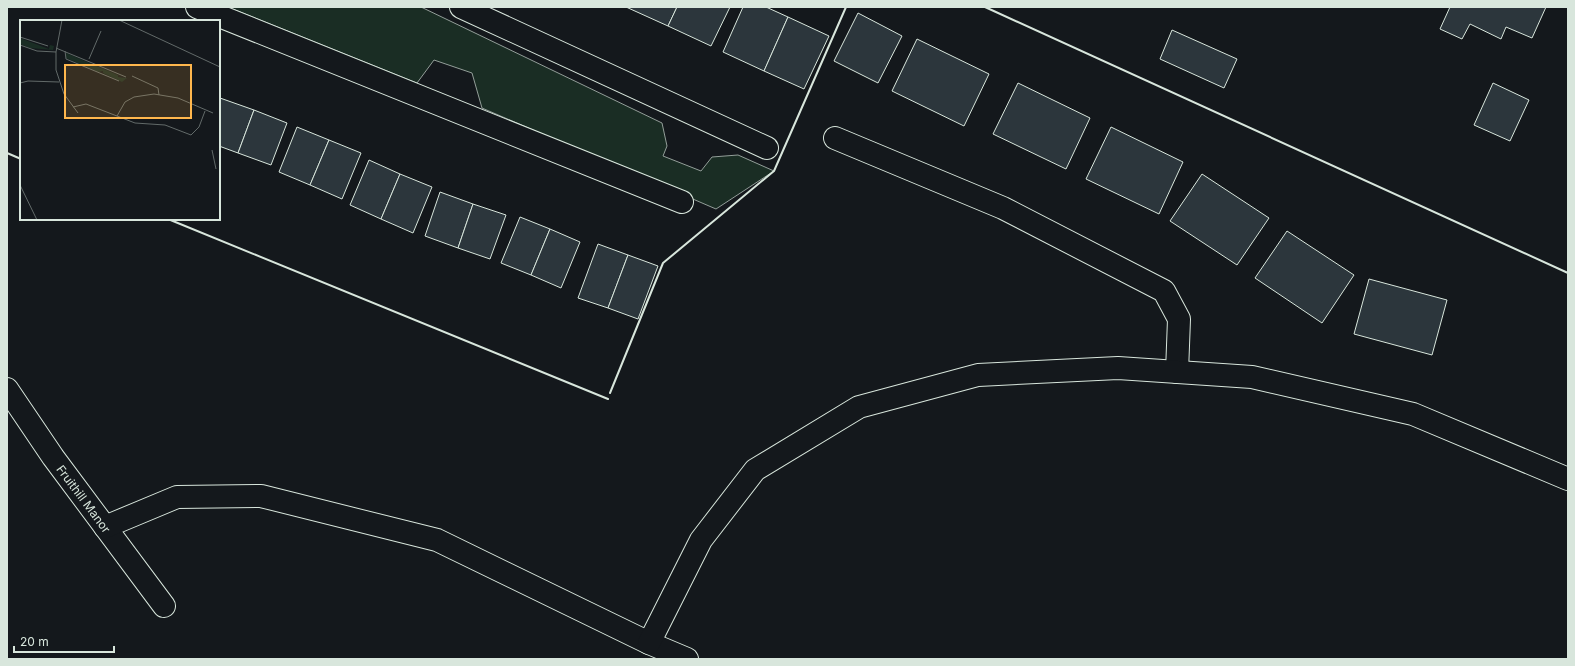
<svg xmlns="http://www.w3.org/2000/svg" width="1575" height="666" viewBox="0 0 1575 666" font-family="Inter,sans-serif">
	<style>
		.green { fill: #1a2d24; stroke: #939e99 }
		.building { fill: #2c363c; stroke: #d8e6dc }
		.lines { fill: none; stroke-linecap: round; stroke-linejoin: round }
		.minor-casing { stroke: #d8e6dc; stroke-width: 24 }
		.minor { stroke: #14181c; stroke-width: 22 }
		.wall { stroke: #d8e6dc; stroke-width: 2 }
		.labels { text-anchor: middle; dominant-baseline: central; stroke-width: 3; stroke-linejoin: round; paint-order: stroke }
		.street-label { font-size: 12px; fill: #d8e6dc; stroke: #14181c }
		.inset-road { fill: none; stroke: #626a69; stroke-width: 1 }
		.view { fill: #ffb74d; fill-opacity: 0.15; stroke: #ffb74d; stroke-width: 2 }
		.inset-edge { fill: none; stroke: #d8e6dc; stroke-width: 2 }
	</style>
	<rect width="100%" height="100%" fill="#14181c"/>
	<path class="green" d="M 228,7 L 421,7 L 662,123 L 667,146 L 663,156 L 701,171 L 712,157 L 738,155 L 774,171 L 716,209 L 482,108 L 472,73 L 434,60 L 417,83 Z"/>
	<g class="building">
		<path d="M 626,7 L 677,7 L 668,26 Z"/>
		<path d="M 677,7 L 730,7 L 711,46 L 668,26 Z"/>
		<path d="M 743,7 L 766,7 L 788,17 L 764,71 L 723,52 Z"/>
		<path d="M 1450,7 L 1546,7 L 1532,38 L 1506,27 L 1501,39 L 1470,24 L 1462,39 L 1440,29 Z"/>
		<path d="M 858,13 L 902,36 L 878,83 L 834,61 Z"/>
		<path d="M 788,17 L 829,36 L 804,89 L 764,71 Z"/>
		<path d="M 1172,30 L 1237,59 L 1224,88 L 1160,59 Z"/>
		<path d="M 917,39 L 989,74 L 964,126 L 892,91 Z"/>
		<path d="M 1018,83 L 1090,118 L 1066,169 L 993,134 Z"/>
		<path d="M 1493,83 L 1529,100 L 1510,141 L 1474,125 Z"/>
		<path d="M 220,98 L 254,110 L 238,153 L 219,146 Z"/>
		<path d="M 254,110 L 287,123 L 271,165 L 238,153 Z"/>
		<path d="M 297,127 L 329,140 L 310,185 L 279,172 Z"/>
		<path d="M 1111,127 L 1183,162 L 1159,214 L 1086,179 Z"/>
		<path d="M 329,140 L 361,153 L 342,199 L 310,185 Z"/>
		<path d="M 369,160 L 400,174 L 381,219 L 350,205 Z"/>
		<path d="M 400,174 L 432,187 L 413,233 L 381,219 Z"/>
		<path d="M 1202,174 L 1269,218 L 1237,265 L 1170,221 Z"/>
		<path d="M 440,192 L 473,204 L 458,248 L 425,236 Z"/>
		<path d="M 473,204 L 506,215 L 490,259 L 458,248 Z"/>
		<path d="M 520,217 L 550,229 L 531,275 L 501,263 Z"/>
		<path d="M 550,229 L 580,242 L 561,288 L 531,275 Z"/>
		<path d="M 1287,231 L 1354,275 L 1322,323 L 1255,278 Z"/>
		<path d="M 598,244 L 628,255 L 608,308 L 578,298 Z"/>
		<path d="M 628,255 L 658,266 L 638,319 L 608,308 Z"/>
		<path d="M 1369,279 L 1447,300 L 1432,355 L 1354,334 Z"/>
	</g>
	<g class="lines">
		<g class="minor-casing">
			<g id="minor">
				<path d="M 197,7 L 682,202"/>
				<path d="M 461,7 L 767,148"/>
				<path d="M 835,138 L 1003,208 L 1164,291 L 1179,319 L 1177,372"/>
				<path id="s1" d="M 7,389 L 53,457 L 164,606"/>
				<path d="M 105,527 L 177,497 L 261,496 L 437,540 L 649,643 L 687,659"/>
				<path d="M 649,643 L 701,540 L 755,470 L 859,407 L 978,375 L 1118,368 L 1252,377 L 1413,414 L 1568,479"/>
			</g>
		</g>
		<use href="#minor" class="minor"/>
		<g class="wall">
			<path d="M 985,7 L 1568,273"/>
			<path d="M 7,153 L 21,159"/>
			<path d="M 168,219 L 608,399"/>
			<path d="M 610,393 L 663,263 L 774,171 L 846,7"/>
		</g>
	</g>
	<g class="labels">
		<g class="street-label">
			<text stroke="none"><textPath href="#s1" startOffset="134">Fruithill Manor</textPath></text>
		</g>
	</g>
	<g transform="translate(20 20)">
		<rect width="200" height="200" fill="#14181c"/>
		<path d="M 0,18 L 29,29 L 30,25 L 34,26 L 33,30 L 10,28 L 0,24 ZM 46,33 L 98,55 L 98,57 L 107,58 L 102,62 L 83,53 L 83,51 L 78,52 L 46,38 Z" fill="#1a2d24"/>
		<path class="inset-road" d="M 42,0 L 36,32 L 36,50 L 44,74 L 58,93M 99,0 L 200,47M 0,17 L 28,26M 0,25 L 17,31 L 36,32M 36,28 L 106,57M 45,31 L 46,39 L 99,61M 69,39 L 81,11M 112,56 L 138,68 L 139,75M 0,63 L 8,61 L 39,62M 53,87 L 66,84 L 115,103 L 145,105 L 171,115 L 179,107 L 185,91M 97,96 L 105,82 L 114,77 L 134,74 L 158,78 L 193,93M 192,130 L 196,149M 200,155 L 200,175M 0,165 L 17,200"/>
		<path class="view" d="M 45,45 L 171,45 L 171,98 L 45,98 Z"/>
		<rect width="200" height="200" class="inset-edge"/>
	</g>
	<rect width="1575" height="666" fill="none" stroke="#d8e6dc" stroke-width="16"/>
	<path d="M14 646v6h100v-6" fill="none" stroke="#d8e6dc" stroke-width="2"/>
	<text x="20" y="646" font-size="12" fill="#d8e6dc" stroke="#14181c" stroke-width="3" paint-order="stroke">20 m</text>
</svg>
